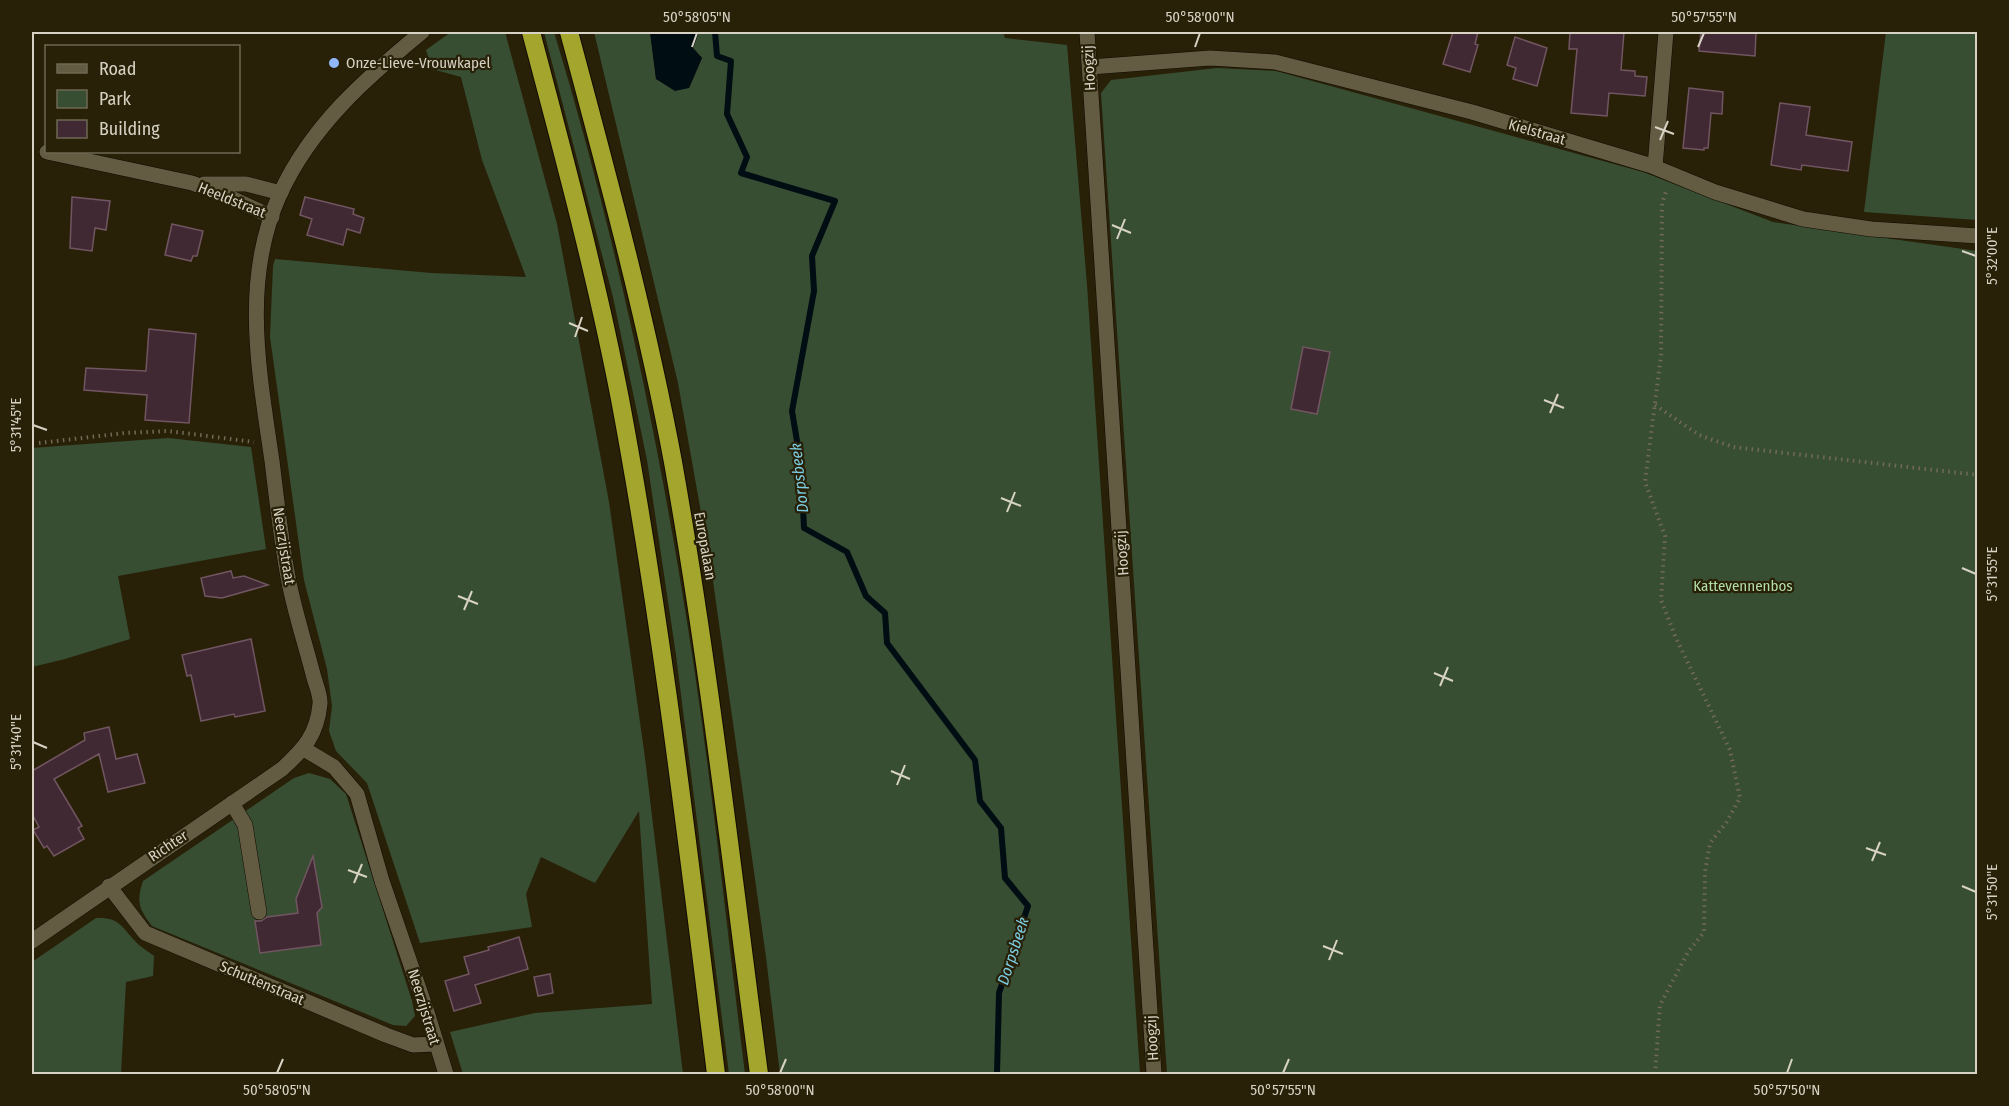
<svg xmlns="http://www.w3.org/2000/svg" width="2009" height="1106" viewBox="0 0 2009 1106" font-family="'Fira Sans Condensed',sans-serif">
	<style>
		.green { fill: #384e33 }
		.water { fill: #000d13 }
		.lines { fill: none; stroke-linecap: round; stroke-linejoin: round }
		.stream { stroke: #000d13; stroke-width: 6 }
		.building { fill: #412934; stroke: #715561; stroke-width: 1.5 }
		.minor-casing { stroke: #110a00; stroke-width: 16 }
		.highway-casing { stroke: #110a00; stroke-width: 20 }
		.path { stroke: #716a56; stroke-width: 4; stroke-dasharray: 1.5 4.5; stroke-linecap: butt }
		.minor { stroke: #645c42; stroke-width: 15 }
		.highway { stroke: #a4a52c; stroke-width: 18 }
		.ticks { fill: none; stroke: #d7d2c4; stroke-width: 2 }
		.poi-dot { fill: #91b8fd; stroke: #282108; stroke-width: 2 }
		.labels { text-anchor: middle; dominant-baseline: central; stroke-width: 4.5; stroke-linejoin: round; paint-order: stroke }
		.poi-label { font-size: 15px; fill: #d7d2c4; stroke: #282108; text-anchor: start }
		.street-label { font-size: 15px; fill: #d7d2c4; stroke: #282108 }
		.park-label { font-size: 15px; fill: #b2dea8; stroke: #282108 }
		.water-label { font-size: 16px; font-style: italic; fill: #7ccee4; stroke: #282108 }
		.neatline { fill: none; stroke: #d7d2c4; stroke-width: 2 }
		.ticks-label { font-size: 15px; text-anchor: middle; fill: #d7d2c4 }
	</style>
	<rect width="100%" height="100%" fill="#282108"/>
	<g class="green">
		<path d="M 451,32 L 505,32 L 557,224 L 609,502 L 645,758 L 683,1074 L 463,1074 L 450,1032 L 535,1013 L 652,1004 L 639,811 L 595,883 L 541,857 L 526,894 L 532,927 L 420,943 L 367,783 L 336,751 L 329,731 L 332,706 L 327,669 L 304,580 L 270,337 L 273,266 L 275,259 L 431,273 L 526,277 L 482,160 L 461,77 L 432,69 L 426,50 Z"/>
		<path d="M 544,32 L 554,32 C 617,239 662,453 694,667 C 714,802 728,939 745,1074 L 729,1074 L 676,655 L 647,460 L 613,297 Z"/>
		<path d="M 594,32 L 650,32 L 656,79 L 689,88 L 702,58 L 693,48 L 699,32 L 1003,32 L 1005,38 L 1067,45 L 1087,285 L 1140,1074 L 780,1074 L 766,957 L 712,574 L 678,383 Z"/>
		<path d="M 1886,32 L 1977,32 L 1977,220 L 1864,212 Z"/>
		<path d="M 1217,68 L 1276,71 L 1643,172 L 1773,222 L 1977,251 L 1977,1074 L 1167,1074 L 1101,93 L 1111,80 Z"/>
		<path d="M 168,438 L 251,447 L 266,549 L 118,576 L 130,639 L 65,659 L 32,667 L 32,448 Z"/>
		<path d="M 309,773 L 330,779 L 346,794 L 412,1001 L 415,1016 L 406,1026 L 393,1025 L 152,926 C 139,909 136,902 143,881 L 294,778 Z"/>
		<path d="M 96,918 C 119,917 121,926 135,941 C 140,947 148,951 154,956 L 153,976 L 126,982 L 121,1074 L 32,1074 L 32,962 Z"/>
	</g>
	<path class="water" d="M 650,32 L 699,32 L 693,48 L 702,58 L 689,88 L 675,91 L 656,79 Z"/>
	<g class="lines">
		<path class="stream" d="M 715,32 L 717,56 L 731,61 L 727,114 L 747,157 L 741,173 L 835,201 L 812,256 L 814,291 L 792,411 L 801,465 L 804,528 L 847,552 L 866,596 L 885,613 L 887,643 L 975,760 L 980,801 L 1001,828 L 1005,878 L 1028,906 L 999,993 L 997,1074"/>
	</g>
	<g class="building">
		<path d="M 1453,32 L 1478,32 L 1475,44 L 1478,45 L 1470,72 L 1443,64 Z"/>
		<path d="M 1570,32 L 1624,32 L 1621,70 L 1635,71 L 1635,76 L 1647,77 L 1645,96 L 1609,93 L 1607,116 L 1571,113 L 1577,49 L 1569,49 Z"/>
		<path d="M 1701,32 L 1756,32 L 1755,56 L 1699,51 Z"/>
		<path d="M 1515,37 L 1547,48 L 1537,86 L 1513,79 L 1516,68 L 1507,65 Z"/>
		<path d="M 1689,88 L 1723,92 L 1722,114 L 1711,113 L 1708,148 L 1704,148 L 1704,150 L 1683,148 Z"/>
		<path d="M 1780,103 L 1810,107 L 1806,135 L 1852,142 L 1848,171 L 1802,165 L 1801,170 L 1771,165 Z"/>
		<path d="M 72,197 L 110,201 L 106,230 L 95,228 L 92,251 L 70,248 Z"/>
		<path d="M 305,197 L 354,209 L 353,214 L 364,218 L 360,233 L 347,229 L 343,245 L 307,235 L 312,219 L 300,215 Z"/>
		<path d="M 172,224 L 203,231 L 197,256 L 193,256 L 191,261 L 165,255 Z"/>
		<path d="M 149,329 L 196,334 L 189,423 L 145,420 L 147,395 L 84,390 L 86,368 L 146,371 Z"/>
		<path d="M 1303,347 L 1330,352 L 1317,414 L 1291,409 Z"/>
		<path d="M 231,571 L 233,578 L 244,576 L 268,585 L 222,598 L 205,596 L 201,578 Z"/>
		<path d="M 251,639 L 265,711 L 235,717 L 234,714 L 201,721 L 191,675 L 187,676 L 182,655 Z"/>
		<path d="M 109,727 L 116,759 L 137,754 L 145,783 L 108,792 L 99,754 L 54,779 L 82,826 L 78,828 L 84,839 L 54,856 L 47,846 L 44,848 L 33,830 L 39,827 L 32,814 L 32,771 L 85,740 L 84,733 Z"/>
		<path d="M 313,856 L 322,907 L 317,913 L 321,945 L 260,953 L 255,921 L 261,921 L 267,917 L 298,913 L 296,899 Z"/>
		<path d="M 519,937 L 528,969 L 475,985 L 481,1003 L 454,1011 L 445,981 L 469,974 L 464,957 L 489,950 L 488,947 Z"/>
		<path d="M 550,974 L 553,993 L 538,996 L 534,977 Z"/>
	</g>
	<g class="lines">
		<g class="minor-casing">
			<g id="minor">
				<path d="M 1087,32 L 1154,1074"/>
				<path d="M 1090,67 L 1210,58 L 1275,62 L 1472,112 L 1652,166 L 1715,192 L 1803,219 L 1871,229 L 1978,236"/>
				<path d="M 47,152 L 192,183 L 227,196 L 272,217"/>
				<path d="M 1655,167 L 1666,32"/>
				<path d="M 204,184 L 246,184 L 281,193"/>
				<path d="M 304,749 L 334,767 L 357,794 L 382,881 L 427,1012 L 446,1074"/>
				<path d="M 232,803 L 245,825 L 259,912"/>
				<path d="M 109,886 L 145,933 L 386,1035 L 413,1045 L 435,1044"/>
				<path d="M 32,941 L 282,769 C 304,749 317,735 320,704 C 321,695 315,683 313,674 C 305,643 295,613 289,582 C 281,542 277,501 272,461 C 259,371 241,280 280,194 C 311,126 366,78 422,32"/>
			</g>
		</g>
		<g class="highway-casing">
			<g id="highway">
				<path d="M 531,32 C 563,153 596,275 620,399 C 662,623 688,849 716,1074"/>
				<path d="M 569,32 C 607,174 646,317 673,462 C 709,665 732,870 759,1074"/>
			</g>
		</g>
		<g class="path">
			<path d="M 1655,405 L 1699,435 L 1733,447 L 1978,475"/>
			<path d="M 39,443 L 125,433 L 168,431 L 254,442"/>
			<path d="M 1655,1074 L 1660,1005 L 1688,952 L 1704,932 L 1705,872 L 1710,843 L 1726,823 L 1740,798 L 1730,750 L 1676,638 L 1661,600 L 1665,536 L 1645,482 L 1661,355 L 1662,203 L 1667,189"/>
		</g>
		<use href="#minor" class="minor"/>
		<use href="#highway" class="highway"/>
	</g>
	<path class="ticks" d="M 692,47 L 697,33M 1195,47 L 1200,33M 1698,47 L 1704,33M 1655,127 L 1674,134M 1660,140 L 1668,121M 1112,225 L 1131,233M 1117,239 L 1125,219M 1962,251 L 1976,256M 569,323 L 588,331M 575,337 L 582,317M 1544,400 L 1564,408M 1550,413 L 1558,394M 33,425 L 47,430M 1001,498 L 1021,506M 1007,512 L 1015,492M 1962,568 L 1976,574M 458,596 L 478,604M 464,610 L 472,591M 1434,673 L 1453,681M 1440,686 L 1448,667M 33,742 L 47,748M 891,771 L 910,779M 897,785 L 905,765M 1866,848 L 1886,855M 1872,861 L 1880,842M 348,870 L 367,877M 354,883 L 362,864M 1962,886 L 1976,892M 1323,946 L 1343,954M 1329,960 L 1337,940M 277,1073 L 283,1059M 780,1073 L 786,1059M 1283,1073 L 1289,1059M 1787,1073 L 1792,1059"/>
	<circle class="poi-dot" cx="334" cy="63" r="6"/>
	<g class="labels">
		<g class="poi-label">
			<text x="346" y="63">Onze-Lieve-Vrouwkapel</text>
		</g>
		<g class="street-label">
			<text transform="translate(1089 68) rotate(-93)">Hoogzij</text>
			<text transform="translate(1537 132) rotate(16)">Kielstraat</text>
			<text transform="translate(232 200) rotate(22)">Heeldstraat</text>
			<text transform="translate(284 546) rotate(81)">Neerzijstraat</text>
			<text transform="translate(705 546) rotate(80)">Europalaan</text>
			<text transform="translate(1122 553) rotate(-94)">Hoogzij</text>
			<text transform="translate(168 846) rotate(-34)">Richter</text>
			<text transform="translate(262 983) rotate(23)">Schuttenstraat</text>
			<text transform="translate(424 1007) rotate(73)">Neerzijstraat</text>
			<text transform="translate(1152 1038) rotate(-93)">Hoogzij</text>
		</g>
		<g class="park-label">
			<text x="1743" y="586">Kattevennenbos</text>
		</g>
		<g class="water-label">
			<text transform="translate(799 478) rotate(-96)">Dorpsbeek</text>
			<text transform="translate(1013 951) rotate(-72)">Dorpsbeek</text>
		</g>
	</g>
	<rect width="2009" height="1106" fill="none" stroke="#282108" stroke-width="66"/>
	<rect x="45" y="45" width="195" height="108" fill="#282108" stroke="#6e6853" stroke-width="1.5"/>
	<rect x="57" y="64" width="30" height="9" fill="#645c42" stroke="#6e6853" stroke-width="1.5"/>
	<text x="99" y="75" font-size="18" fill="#d7d2c4">Road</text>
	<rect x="57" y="90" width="30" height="18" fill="#384e33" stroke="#6e6853" stroke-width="1.5"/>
	<text x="99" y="105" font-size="18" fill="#d7d2c4">Park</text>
	<rect x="57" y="120" width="30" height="18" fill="#412934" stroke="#6e6853" stroke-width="1.5"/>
	<text x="99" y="135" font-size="18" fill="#d7d2c4">Building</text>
	<rect x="33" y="33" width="1943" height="1040" class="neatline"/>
	<g class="ticks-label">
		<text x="697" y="22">50°58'05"N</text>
		<text x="1200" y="22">50°58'00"N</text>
		<text x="1704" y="22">50°57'55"N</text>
		<text transform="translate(1992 256) rotate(-90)" y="5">5°32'00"E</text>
		<text transform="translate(16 425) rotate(-90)" y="5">5°31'45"E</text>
		<text transform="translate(1992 574) rotate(-90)" y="5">5°31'55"E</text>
		<text transform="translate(16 742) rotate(-90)" y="5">5°31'40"E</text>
		<text transform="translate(1992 892) rotate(-90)" y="5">5°31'50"E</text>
		<text x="277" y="1095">50°58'05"N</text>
		<text x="780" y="1095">50°58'00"N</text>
		<text x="1283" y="1095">50°57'55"N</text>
		<text x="1787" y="1095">50°57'50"N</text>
	</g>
</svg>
